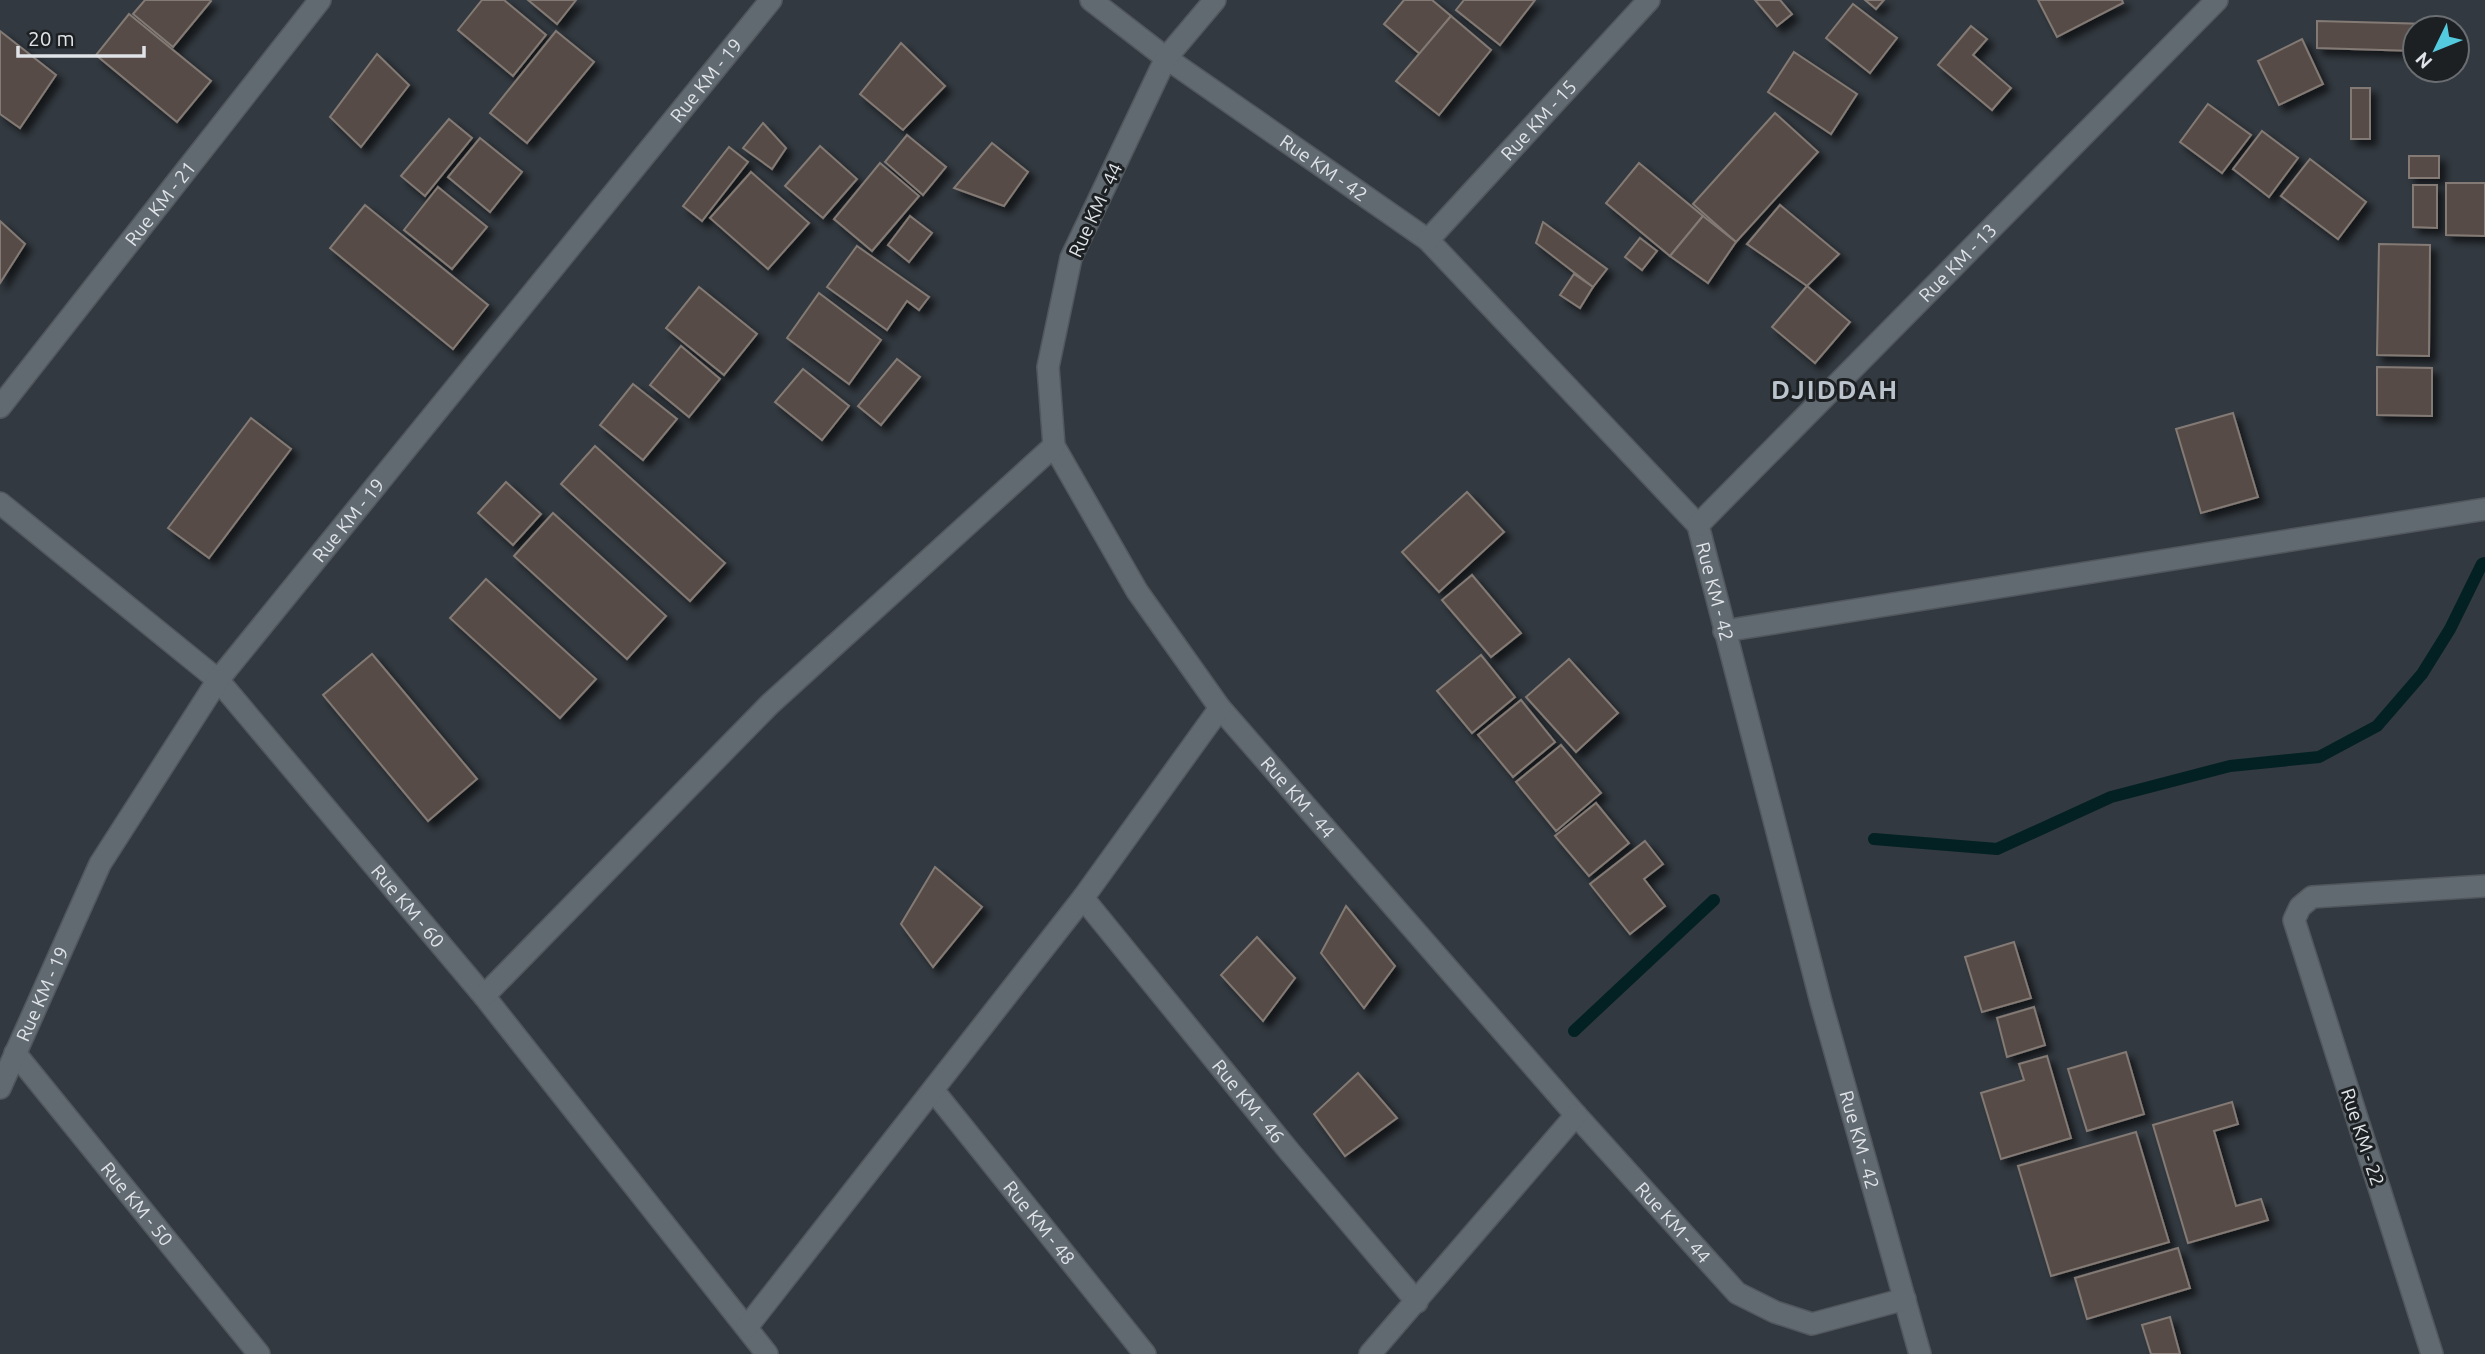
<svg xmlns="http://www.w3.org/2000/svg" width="2485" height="1354" viewBox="0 0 2485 1354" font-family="Ubuntu,sans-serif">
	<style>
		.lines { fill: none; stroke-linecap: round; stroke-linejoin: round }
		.stream { stroke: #032122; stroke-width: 12 }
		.building { fill: #564c47; stroke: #847a74; stroke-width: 2; filter: url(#shadow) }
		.street-casing { stroke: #51575c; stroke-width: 24 }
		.street { stroke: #616971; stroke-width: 21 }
		.labels { text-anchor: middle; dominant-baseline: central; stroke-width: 6; stroke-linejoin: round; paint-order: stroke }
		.street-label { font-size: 19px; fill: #e0e4e8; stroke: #1c2023 }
		.district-label { font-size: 26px; font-weight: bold; letter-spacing: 2px; fill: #bbc4cc; stroke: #1c2023 }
	</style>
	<defs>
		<filter id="shadow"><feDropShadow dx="6" dy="6" stdDeviation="3.5" flood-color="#0009"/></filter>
	</defs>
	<rect width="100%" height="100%" fill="#323940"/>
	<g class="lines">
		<g class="stream">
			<path d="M 1874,839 L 1997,849 L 2111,797 L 2230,766 L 2319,757 L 2377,726 L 2422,674 L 2450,629 L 2482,564 L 2485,563"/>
			<path d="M 1574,1031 L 1714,900"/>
		</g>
	</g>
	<g class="building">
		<path d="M 145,0 L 210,0 L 211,1 L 173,47 L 133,14 Z"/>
		<path d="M 482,0 L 504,0 L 546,35 L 513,76 L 458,30 Z"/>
		<path d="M 528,0 L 576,0 L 557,24 Z"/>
		<path d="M 1404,0 L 1432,0 L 1451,16 L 1420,54 L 1384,24 Z"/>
		<path d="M 1464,0 L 1535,0 L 1500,45 L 1456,10 Z"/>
		<path d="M 1755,0 L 1780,0 L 1792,14 L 1777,26 Z"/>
		<path d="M 1865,0 L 1884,0 L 1876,9 Z"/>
		<path d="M 2038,0 L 2122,0 L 2123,3 L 2057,37 Z"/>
		<path d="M 1853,4 L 1897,38 L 1870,73 L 1826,38 Z"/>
		<path d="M 129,14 L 211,81 L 177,122 L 96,55 Z"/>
		<path d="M 1451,16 L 1491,50 L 1439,115 L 1396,81 Z"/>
		<path d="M 2317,21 L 2430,24 L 2430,28 L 2415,28 L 2415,51 L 2317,48 Z"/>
		<path d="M 1971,26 L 1987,39 L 1973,55 L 2011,88 L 1992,110 L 1938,65 Z"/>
		<path d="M 0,31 L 56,75 L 20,128 L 0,114 Z"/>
		<path d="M 556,31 L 594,62 L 527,143 L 490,113 Z"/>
		<path d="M 2302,39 L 2323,84 L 2279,105 L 2258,61 Z"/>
		<path d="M 901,43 L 945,86 L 903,130 L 860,94 Z"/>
		<path d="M 1794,52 L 1857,94 L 1831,134 L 1768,92 Z"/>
		<path d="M 377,54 L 409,85 L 361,147 L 330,117 Z"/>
		<rect x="2351" y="88" width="19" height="51"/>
		<path d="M 2208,104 L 2251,135 L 2222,173 L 2180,142 Z"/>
		<path d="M 1775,113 L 1818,152 L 1736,242 L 1693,204 Z"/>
		<path d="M 449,119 L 472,138 L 425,196 L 401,176 Z"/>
		<path d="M 763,123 L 786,148 L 772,169 L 743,148 Z"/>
		<path d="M 2262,131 L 2298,158 L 2269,197 L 2233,169 Z"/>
		<path d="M 907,135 L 946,167 L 923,195 L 885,162 Z"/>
		<path d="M 480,138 L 522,172 L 490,212 L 448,177 Z"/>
		<path d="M 992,143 L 1028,172 L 1004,206 L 954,188 Z"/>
		<path d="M 820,146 L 857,179 L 823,218 L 785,186 Z"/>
		<path d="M 729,147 L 748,162 L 702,221 L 683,206 Z"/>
		<rect x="2409" y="156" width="30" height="22"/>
		<path d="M 2310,159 L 2366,202 L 2338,239 L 2281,196 Z"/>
		<path d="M 880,163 L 919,196 L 872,251 L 834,219 Z"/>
		<path d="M 1639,163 L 1703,216 L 1670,256 L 1606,203 Z"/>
		<path d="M 751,172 L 809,223 L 768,269 L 710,218 Z"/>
		<path d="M 2446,183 L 2485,183 L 2485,236 L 2446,235 Z"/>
		<path d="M 2413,185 L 2437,185 L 2437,228 L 2413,227 Z"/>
		<path d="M 438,187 L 487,227 L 452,269 L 404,230 Z"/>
		<path d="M 365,205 L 488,305 L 453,349 L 330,248 Z"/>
		<path d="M 1780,205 L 1839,254 L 1807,286 L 1747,244 Z"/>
		<path d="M 910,216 L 932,233 L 909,262 L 888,245 Z"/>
		<path d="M 1703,216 L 1736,242 L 1708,283 L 1670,256 Z"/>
		<path d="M 0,221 L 25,244 L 0,283 Z"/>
		<path d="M 1543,222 L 1607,269 L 1593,287 L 1536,243 Z"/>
		<path d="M 1640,238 L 1657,251 L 1642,270 L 1625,257 Z"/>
		<path d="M 2379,244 L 2430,245 L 2429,356 L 2377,355 Z"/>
		<path d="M 857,246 L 929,297 L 919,310 L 907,301 L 887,330 L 827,287 Z"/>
		<path d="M 1574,274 L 1593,287 L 1580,308 L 1560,295 Z"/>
		<path d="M 1807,286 L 1850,322 L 1815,363 L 1772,327 Z"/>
		<path d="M 699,287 L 757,334 L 724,375 L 666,328 Z"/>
		<path d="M 819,293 L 881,340 L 849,384 L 787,338 Z"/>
		<path d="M 681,346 L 720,379 L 689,417 L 650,385 Z"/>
		<path d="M 897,359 L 920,377 L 881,425 L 858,406 Z"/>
		<path d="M 2377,367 L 2432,368 L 2432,416 L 2377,415 Z"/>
		<path d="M 803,369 L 849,406 L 822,440 L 775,402 Z"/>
		<path d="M 633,384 L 677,419 L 643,460 L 600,425 Z"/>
		<path d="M 2233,413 L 2258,497 L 2201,513 L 2176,429 Z"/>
		<path d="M 251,418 L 291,449 L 209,558 L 168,528 Z"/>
		<path d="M 595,446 L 725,563 L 690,601 L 561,484 Z"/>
		<path d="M 506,482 L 541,514 L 513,545 L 478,513 Z"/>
		<path d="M 1467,492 L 1504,532 L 1439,592 L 1402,552 Z"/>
		<path d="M 553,513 L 666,616 L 627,659 L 514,556 Z"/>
		<path d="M 1472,575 L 1521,633 L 1491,657 L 1442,600 Z"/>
		<path d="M 486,579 L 596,679 L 560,718 L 450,618 Z"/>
		<path d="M 372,654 L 477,779 L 428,821 L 323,695 Z"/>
		<path d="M 1481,655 L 1515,697 L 1472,733 L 1437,691 Z"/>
		<path d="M 1569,659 L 1618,713 L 1576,752 L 1526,697 Z"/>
		<path d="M 1521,700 L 1555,742 L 1513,777 L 1478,735 Z"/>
		<path d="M 1561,745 L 1601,793 L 1556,831 L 1516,782 Z"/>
		<path d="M 1596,803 L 1629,843 L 1589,876 L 1555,836 Z"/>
		<path d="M 1645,841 L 1663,864 L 1644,879 L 1665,906 L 1630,934 L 1590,884 Z"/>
		<path d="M 935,867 L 982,907 L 933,967 L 901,924 Z"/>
		<path d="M 1346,906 L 1395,966 L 1364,1008 L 1321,953 Z"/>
		<path d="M 1257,937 L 1295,978 L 1263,1021 L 1221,975 Z"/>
		<path d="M 2014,942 L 2031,998 L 1982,1012 L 1965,957 Z"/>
		<path d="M 2034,1007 L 2045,1045 L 2007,1057 L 1997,1018 Z"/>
		<path d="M 2126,1052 L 2144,1114 L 2087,1131 L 2068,1069 Z"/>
		<path d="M 2047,1056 L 2071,1138 L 2001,1159 L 1981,1093 L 2024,1080 L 2019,1064 Z"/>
		<path d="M 1358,1073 L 1397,1118 L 1345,1156 L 1314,1114 Z"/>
		<path d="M 2232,1102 L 2238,1124 L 2214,1131 L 2236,1206 L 2261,1199 L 2268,1220 L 2188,1243 L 2153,1125 Z"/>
		<path d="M 2136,1132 L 2169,1242 L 2051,1276 L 2018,1166 Z"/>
		<path d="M 2178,1248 L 2190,1288 L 2087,1319 L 2075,1278 Z"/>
		<path d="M 2170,1317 L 2180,1354 L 2151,1354 L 2142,1325 Z"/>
	</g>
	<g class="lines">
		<g class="street-casing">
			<g id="street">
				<path id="s1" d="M 1091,0 L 1166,58 L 1428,240 L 1698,525 L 1821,1002 L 1920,1354"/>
				<path id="s2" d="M 1215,0 L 1166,58 L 1071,258 L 1048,367 L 1054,446 L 1137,591 L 1220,708 L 1576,1115 L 1737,1293 L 1775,1312 L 1812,1324 L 1905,1299"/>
				<path id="s3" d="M 1428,240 L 1649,0"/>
				<path id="s4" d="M 0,407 L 320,0"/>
				<path id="s5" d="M 0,503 L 218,680 L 484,996 L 767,1354"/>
				<path id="s6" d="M 1698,525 L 2217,0"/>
				<path d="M 1724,631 L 2485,509"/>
				<path id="s7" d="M 1083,898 L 1289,1151 L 1417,1302"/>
				<path d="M 484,996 L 770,704 L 1054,446"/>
				<path id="s8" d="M 15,1053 L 259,1354"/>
				<path id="s9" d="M 0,1088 L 100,864 L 218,680 L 771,0"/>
				<path id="s10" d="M 933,1090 L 1145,1354"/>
				<path d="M 747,1327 L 1083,898 L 1220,708"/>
				<path d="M 1370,1354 L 1576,1115"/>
				<path d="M 2432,1354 L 2294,920 L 2300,907 L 2312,897 L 2485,886"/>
			</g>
		</g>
		<use href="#street" class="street"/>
	</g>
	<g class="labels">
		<g class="street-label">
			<text stroke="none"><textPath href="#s9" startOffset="1237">Rue KM - 19</textPath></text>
			<text stroke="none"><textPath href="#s3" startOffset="163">Rue KM - 15</textPath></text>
			<text stroke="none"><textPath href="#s1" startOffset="287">Rue KM - 42</textPath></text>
			<text stroke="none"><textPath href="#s4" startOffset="259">Rue KM - 21</textPath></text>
			<text transform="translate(1095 210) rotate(-65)">Rue KM - 44</text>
			<text stroke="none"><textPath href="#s6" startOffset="369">Rue KM - 13</textPath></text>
			<text stroke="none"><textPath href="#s9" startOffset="670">Rue KM - 19</textPath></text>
			<text stroke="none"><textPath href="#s1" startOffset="875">Rue KM - 42</textPath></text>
			<text stroke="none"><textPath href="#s2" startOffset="917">Rue KM - 44</textPath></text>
			<text stroke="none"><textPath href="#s5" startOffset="576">Rue KM - 60</textPath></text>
			<text stroke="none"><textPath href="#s9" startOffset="103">Rue KM - 19</textPath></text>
			<text stroke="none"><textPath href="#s7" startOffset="262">Rue KM - 46</textPath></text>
			<text transform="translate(2363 1137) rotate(72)">Rue KM - 22</text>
			<text stroke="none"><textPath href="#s1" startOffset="1442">Rue KM - 42</textPath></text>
			<text stroke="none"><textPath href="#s8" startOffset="194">Rue KM - 50</textPath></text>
			<text stroke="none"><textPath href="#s10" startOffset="170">Rue KM - 48</textPath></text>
			<text stroke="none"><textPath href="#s2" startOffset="1484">Rue KM - 44</textPath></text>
		</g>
		<g class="district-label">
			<text x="1835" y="389">DJIDDAH</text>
		</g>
	</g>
	<g transform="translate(2436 49) rotate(227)"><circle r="33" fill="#1c2023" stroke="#6a6e72" stroke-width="2"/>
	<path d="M0-5L12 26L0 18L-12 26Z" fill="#54cade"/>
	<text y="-10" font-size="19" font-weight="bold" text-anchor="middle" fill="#e0e4e8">N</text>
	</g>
	<path d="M18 46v10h126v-10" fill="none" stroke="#e0e4e8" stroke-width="3.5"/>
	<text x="28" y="46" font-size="21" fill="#e0e4e8" stroke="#1c2023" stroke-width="5" paint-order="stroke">20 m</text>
</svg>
